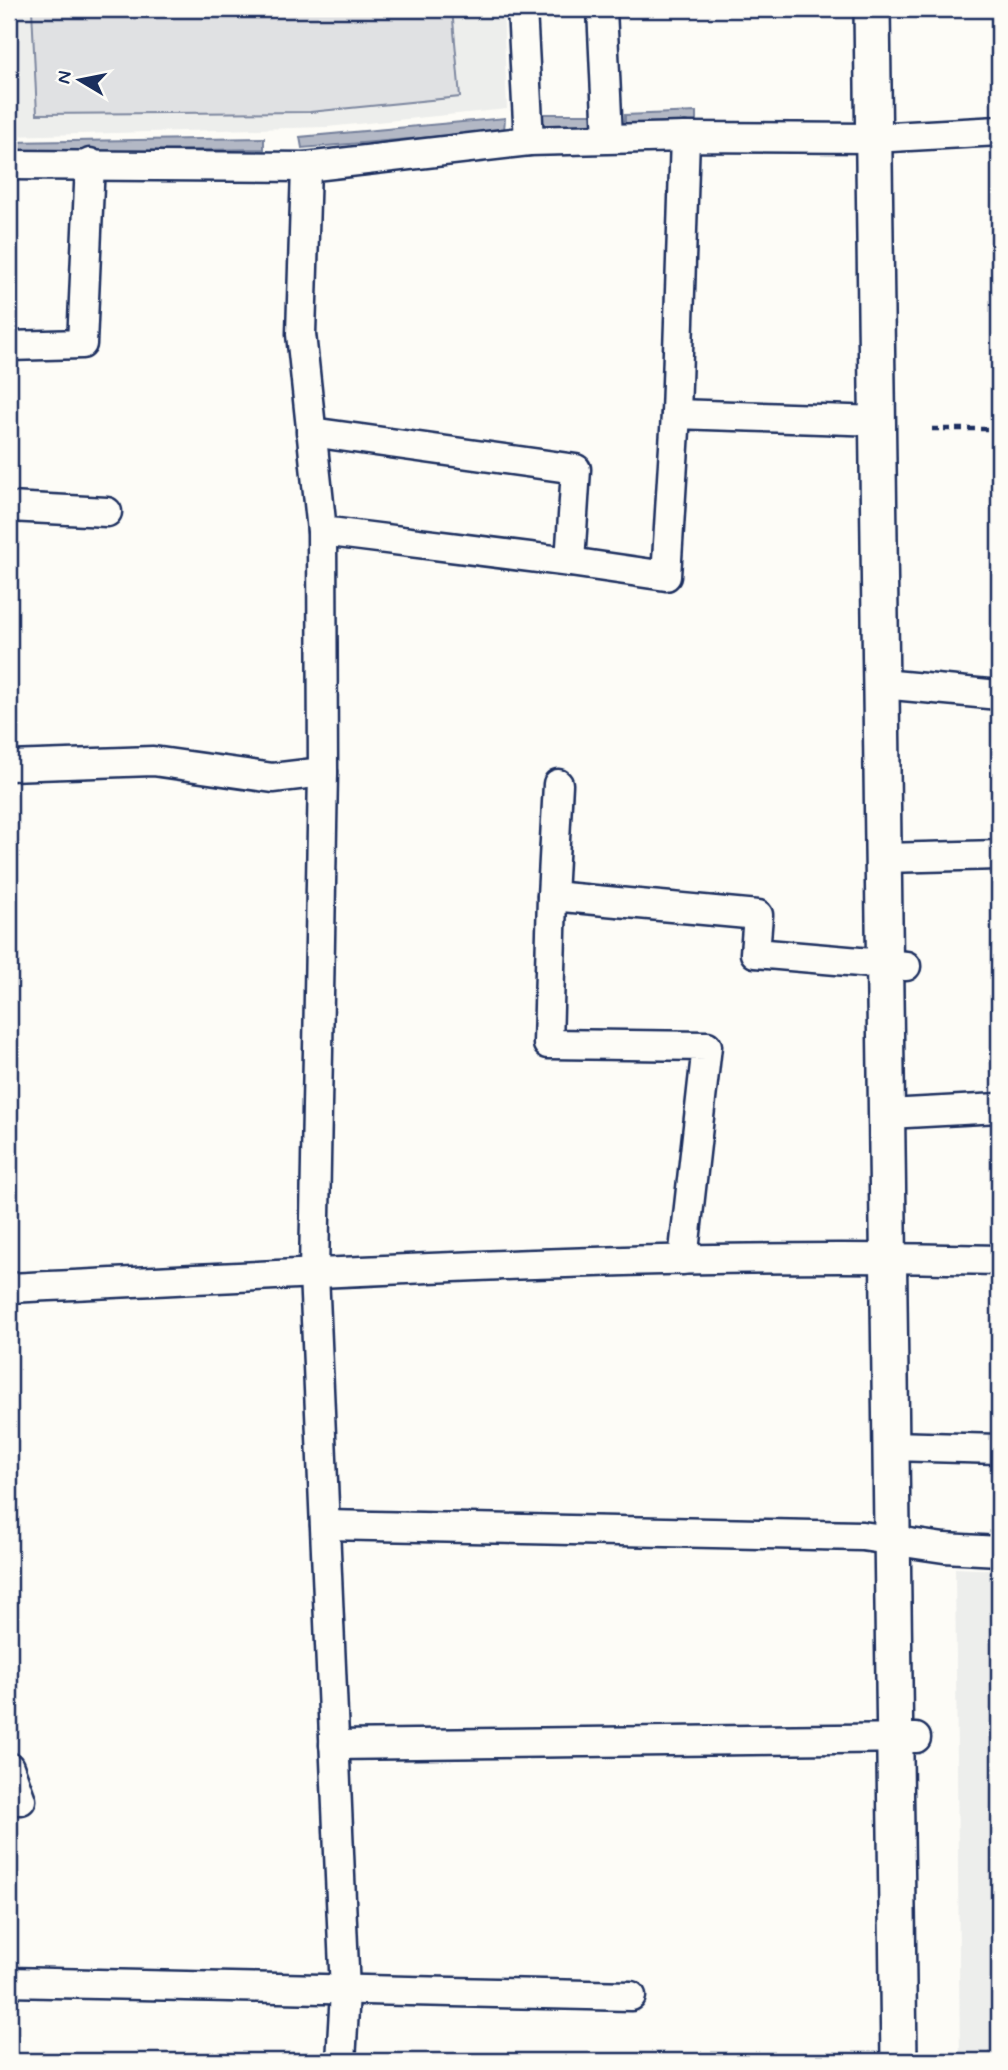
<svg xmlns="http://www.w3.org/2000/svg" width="1008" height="2070" viewBox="0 0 1008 2070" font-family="Mynerve,sans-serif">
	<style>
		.built { fill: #edeeec }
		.green { fill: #e0e1e3; stroke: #7e88a0; stroke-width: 2 }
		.water { fill: #b3b8c5; stroke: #76819c; stroke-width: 2 }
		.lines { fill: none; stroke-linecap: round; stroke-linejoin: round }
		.minor-casing { stroke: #1b2f5e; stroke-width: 33 }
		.tertiary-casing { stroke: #1b2f5e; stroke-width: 40 }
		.path { stroke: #1b2f5e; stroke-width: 4.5; stroke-dasharray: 7 5; stroke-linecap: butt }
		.minor { stroke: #fdfcf7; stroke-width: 28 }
		.tertiary { stroke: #fdfcf7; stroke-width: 35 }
	</style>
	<rect width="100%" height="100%" fill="#fdfcf7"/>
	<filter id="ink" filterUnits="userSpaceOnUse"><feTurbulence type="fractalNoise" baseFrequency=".0143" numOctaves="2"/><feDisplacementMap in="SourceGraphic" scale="14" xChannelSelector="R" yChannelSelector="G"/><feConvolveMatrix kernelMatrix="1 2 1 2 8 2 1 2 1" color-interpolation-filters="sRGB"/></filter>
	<g filter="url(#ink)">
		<g class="built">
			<path d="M 9,9 L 503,9 L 507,109 L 327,127 L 9,136 Z"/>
			<path d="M 955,1568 L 999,1570 L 999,2061 L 960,2061 Z"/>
		</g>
		<path class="green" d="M 32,9 L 452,9 L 460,97 L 310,112 L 37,114 Z"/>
		<g class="water">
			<path d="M 696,112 L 696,122 L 625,125 L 625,115 Z"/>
			<rect x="536" y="114" width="56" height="14"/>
			<path d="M 505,118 L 504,131 L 302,148 L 300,137 Z"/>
			<path d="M 264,138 L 264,149 L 9,153 L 9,142 Z"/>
		</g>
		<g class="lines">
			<g class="minor-casing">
				<g id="minor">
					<path d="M 522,9 L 529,141"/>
					<path d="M 602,9 L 608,138"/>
					<path d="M 9,165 L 306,167 L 529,141 L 685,137 L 873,138 L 999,131"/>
					<path d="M 306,167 L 301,334 L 322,531 L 323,772 L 314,1273 L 345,1992 L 341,2061"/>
					<path d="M 9,346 L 82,344 L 90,163"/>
					<path d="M 676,414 L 685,137"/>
					<path d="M 311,432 L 576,469 L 570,562 L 322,531"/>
					<path d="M 9,507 L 107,512"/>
					<path d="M 570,562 L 666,576 L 676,414 L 879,421"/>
					<path d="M 882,684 L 999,695"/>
					<path d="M 9,766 L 153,761 L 273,778 L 323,772"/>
					<path d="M 558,784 L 552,896 L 758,915 L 755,953 L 906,966"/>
					<path d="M 885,858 L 999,855"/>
					<path d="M 552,896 L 548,1044 L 707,1046 L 683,1260"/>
					<path d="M 888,1114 L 999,1108"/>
					<path d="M 9,1288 C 338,1273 669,1251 999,1260"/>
					<path d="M 891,1446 L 999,1449"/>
					<path d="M 325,1525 L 862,1536 L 944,1548 L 999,1551"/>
					<path d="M 334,1745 L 916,1738"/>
					<path d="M 9,1767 L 21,1800 L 9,1800"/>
					<path d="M 9,1982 L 631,1996"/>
				</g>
			</g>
			<g class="tertiary-casing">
				<path id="tertiary" d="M 872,9 L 899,2061"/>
			</g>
			<path class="path" d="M 932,429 L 999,429"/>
			<use href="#minor" class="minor"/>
			<use href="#tertiary" class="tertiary"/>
		</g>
	</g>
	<rect width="1008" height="2070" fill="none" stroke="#fdfcf7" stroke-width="35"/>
	<rect x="18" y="18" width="973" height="2035" fill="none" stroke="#1b2f5e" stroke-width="2.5" filter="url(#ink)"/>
	<g transform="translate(80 80) rotate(280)" stroke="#fdfcf7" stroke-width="5" paint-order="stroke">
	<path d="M0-5L12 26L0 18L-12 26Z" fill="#1b2f5e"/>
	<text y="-10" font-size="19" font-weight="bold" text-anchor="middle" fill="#1b2f5e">N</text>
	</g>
</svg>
